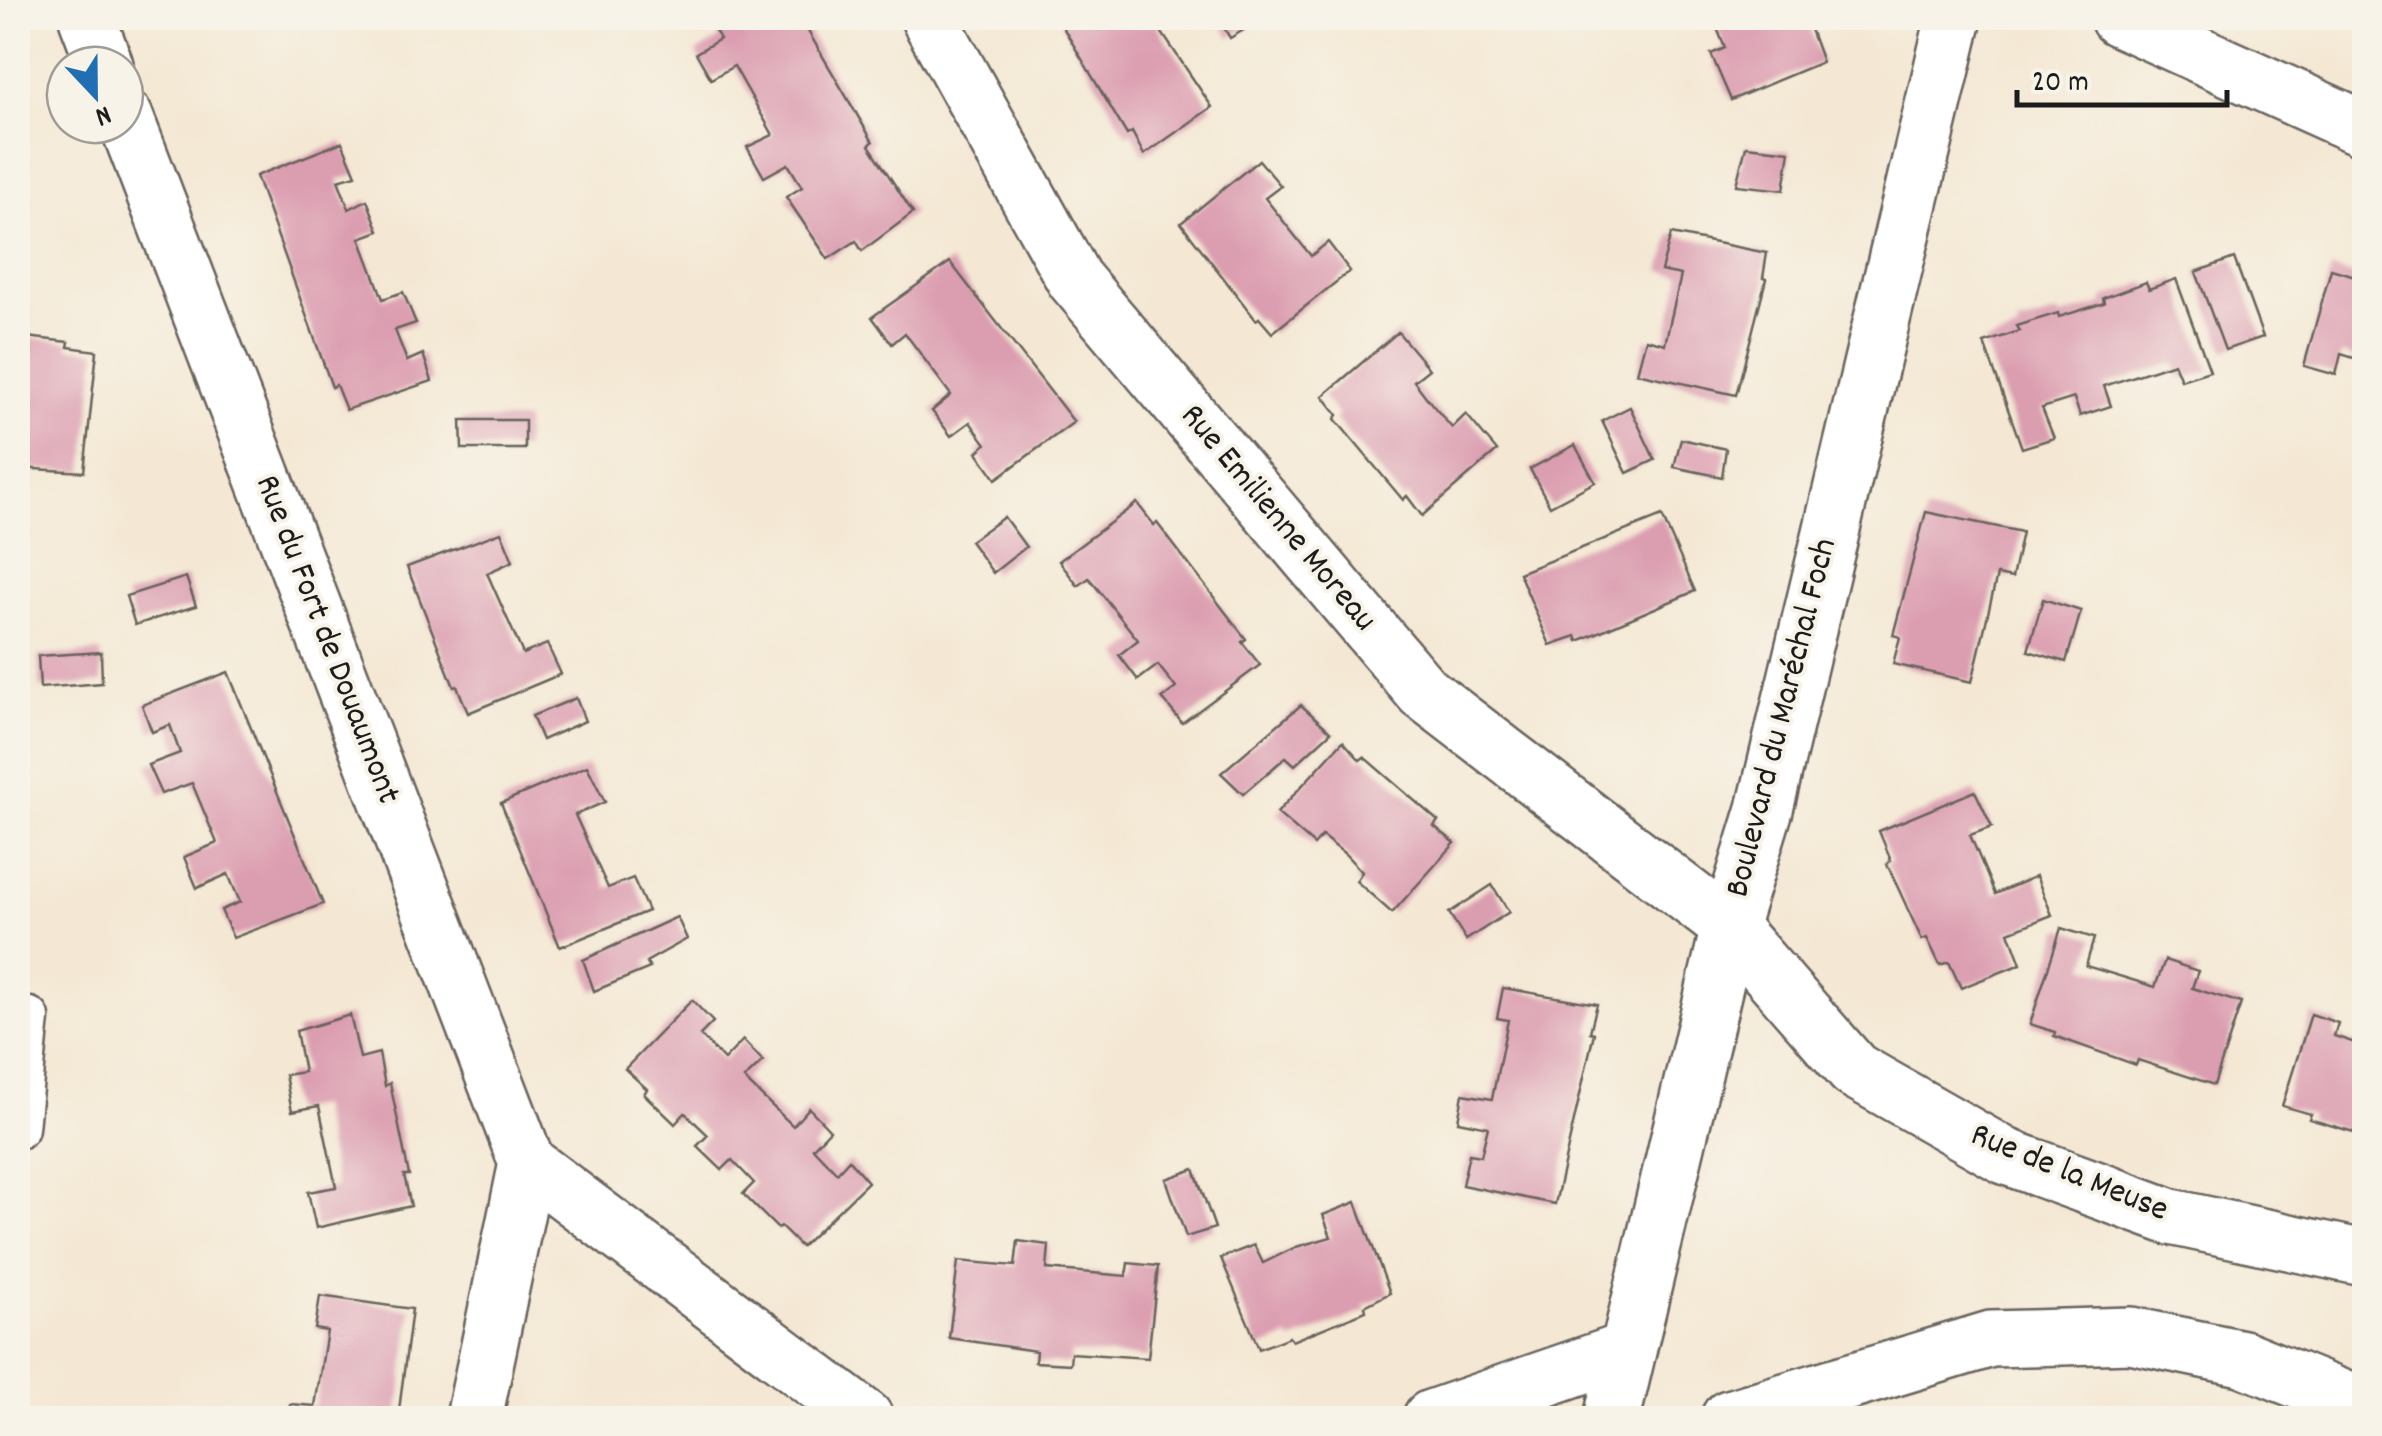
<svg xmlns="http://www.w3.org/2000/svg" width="2382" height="1436" viewBox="0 0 2382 1436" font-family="Dekko,sans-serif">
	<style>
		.building { fill: #db9db0 }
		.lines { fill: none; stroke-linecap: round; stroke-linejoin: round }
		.service-casing { stroke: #68635c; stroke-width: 45 }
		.minor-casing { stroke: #68635c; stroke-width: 60 }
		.service { stroke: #fff; stroke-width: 40 }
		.minor { stroke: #fff; stroke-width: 55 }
		.labels { text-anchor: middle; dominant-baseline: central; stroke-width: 8; stroke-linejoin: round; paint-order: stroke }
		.street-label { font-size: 35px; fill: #1c1c1c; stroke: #f7f3e8 }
	</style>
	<rect width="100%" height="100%" fill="#f7f3e8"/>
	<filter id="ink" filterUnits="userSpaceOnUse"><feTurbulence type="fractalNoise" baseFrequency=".01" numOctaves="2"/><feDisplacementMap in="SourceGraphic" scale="20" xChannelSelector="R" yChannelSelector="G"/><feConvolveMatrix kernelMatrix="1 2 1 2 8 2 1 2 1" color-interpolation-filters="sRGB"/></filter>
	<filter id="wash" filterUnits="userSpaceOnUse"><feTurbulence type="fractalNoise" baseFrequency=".0048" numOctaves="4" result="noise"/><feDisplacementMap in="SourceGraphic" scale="40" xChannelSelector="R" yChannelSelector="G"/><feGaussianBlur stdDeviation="2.25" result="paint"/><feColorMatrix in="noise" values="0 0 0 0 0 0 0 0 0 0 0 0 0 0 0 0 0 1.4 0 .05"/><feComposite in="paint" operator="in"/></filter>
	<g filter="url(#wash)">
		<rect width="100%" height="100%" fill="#f4e8d4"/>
		<g id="blocks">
			<g class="building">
				<path d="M 721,18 L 795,18 L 800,28 L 805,26 L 873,142 L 869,145 L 913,213 L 862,251 L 856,241 L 828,259 L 786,197 L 802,187 L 788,164 L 764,177 L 747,147 L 773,135 L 734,66 L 711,79 L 696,53 L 720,39 L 711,23 Z"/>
				<path d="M 1072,18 L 1152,18 L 1212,107 L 1144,155 L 1132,132 L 1127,135 L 1061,24 Z"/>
				<path d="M 1218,18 L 1264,18 L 1230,38 Z"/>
				<path d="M 1713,18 L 1806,18 L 1822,62 L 1731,100 L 1711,54 L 1725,48 Z"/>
				<path d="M 342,142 L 356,175 L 338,180 L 349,209 L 367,200 L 379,231 L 360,238 L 383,299 L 403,292 L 416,323 L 395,330 L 407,361 L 423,354 L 432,381 L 346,410 L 336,385 L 332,387 L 256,176 Z"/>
				<path d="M 1746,146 L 1790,151 L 1784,190 L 1736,185 Z"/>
				<path d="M 1259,160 L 1281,186 L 1265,198 L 1311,256 L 1328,242 L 1350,271 L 1272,333 L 1259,318 L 1256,320 L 1181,223 Z"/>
				<path d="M 1671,234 L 1767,253 L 1763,278 L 1766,279 L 1736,395 L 1637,373 L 1646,339 L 1665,344 L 1681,275 L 1661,271 Z"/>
				<path d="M 2234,258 L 2263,337 L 2225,350 L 2196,272 Z"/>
				<path d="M 950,262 L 1074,422 L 996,479 L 977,452 L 986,444 L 970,422 L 951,436 L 932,411 L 951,395 L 905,333 L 892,344 L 872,317 Z"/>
				<path d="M 2331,269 L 2355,276 L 2357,270 L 2364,272 L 2364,361 L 2341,354 L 2336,375 L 2304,366 Z"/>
				<path d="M 2176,279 L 2210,371 L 2181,380 L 2174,363 L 2104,386 L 2111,406 L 2080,416 L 2074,398 L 2042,408 L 2054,438 L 2022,448 L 1984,343 L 2019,331 L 2016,326 L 2058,313 L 2059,317 L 2104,303 L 2103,298 L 2146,282 L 2149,289 Z"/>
				<path d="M 1398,332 L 1429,369 L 1414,381 L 1430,402 L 1452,428 L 1466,414 L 1497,451 L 1422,516 L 1407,496 L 1403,500 L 1335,419 L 1338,415 L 1323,396 Z"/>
				<path d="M 18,336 L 69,342 L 68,347 L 97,351 L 84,472 L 18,468 Z"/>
				<path d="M 1630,407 L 1655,460 L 1627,473 L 1602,421 Z"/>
				<path d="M 461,420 L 525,420 L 525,449 L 462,449 Z"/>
				<path d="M 1681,439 L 1726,449 L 1722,477 L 1674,467 Z"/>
				<path d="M 1575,445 L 1595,482 L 1550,506 L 1530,469 Z"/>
				<path d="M 1137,503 L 1154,525 L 1157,523 L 1246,639 L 1242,642 L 1260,665 L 1182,723 L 1162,698 L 1176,688 L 1158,665 L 1138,680 L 1119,655 L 1138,640 L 1089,578 L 1078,586 L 1059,561 Z"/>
				<path d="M 1926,512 L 2022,532 L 2012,578 L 1997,575 L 1972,682 L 1893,664 L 1900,637 L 1893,635 Z"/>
				<path d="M 1662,516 L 1695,591 L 1578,641 L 1576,636 L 1550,645 L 1519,573 Z"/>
				<path d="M 1004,517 L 1026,547 L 993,573 L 970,541 Z"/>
				<path d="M 501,532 L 513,561 L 487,573 L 523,654 L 547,644 L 561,674 L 468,713 L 457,686 L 454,687 L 407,567 Z"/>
				<path d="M 186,577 L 196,606 L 135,625 L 126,596 Z"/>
				<path d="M 2043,599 L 2081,611 L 2066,662 L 2028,651 Z"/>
				<path d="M 101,652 L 102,683 L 40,688 L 38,656 Z"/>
				<path d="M 228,672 L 323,904 L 233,938 L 221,910 L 240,902 L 228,874 L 197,888 L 184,857 L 217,843 L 192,783 L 161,794 L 148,765 L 180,753 L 170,725 L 152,732 L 142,705 Z"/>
				<path d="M 576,698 L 585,721 L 542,740 L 532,716 Z"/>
				<path d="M 1301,705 L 1331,732 L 1295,765 L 1286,757 L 1243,794 L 1221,773 Z"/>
				<path d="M 1343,741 L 1360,760 L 1364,757 L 1438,821 L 1434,826 L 1455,843 L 1392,913 L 1356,881 L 1362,872 L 1345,854 L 1322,836 L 1314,845 L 1277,813 Z"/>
				<path d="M 587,766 L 605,802 L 575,815 L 608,888 L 633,878 L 648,911 L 560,947 L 501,803 Z"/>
				<path d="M 1975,791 L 1992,827 L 1970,835 L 1995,894 L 2036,876 L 2052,915 L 2009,932 L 2021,964 L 1961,988 L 1949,962 L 1940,965 L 1927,938 L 1922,940 L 1887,864 L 1891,860 L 1879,831 Z"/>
				<path d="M 1492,885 L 1509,912 L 1466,940 L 1449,913 Z"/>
				<path d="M 677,917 L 687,939 L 646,962 L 650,968 L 594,991 L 583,960 Z"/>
				<path d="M 2061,928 L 2094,938 L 2086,966 L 2155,987 L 2165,960 L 2198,971 L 2192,988 L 2241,1003 L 2214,1085 L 2138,1060 L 2136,1065 L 2054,1036 L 2055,1032 L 2030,1024 Z"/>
				<path d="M 1503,988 L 1597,1004 L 1590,1032 L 1594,1033 L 1555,1204 L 1462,1185 L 1469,1154 L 1481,1156 L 1488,1127 L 1458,1121 L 1463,1094 L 1492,1099 L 1508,1020 L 1497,1018 Z"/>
				<path d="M 692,1000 L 713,1022 L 700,1035 L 724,1060 L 743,1040 L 763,1061 L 744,1079 L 793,1126 L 809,1108 L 830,1130 L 813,1148 L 837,1173 L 849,1160 L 868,1182 L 801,1247 L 781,1227 L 778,1229 L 743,1194 L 754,1183 L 732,1160 L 722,1170 L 697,1146 L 708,1135 L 685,1113 L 675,1124 L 644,1094 L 647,1089 L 625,1069 Z"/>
				<path d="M 2311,1014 L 2338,1023 L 2334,1036 L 2361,1045 L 2364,1038 L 2364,1135 L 2309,1119 L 2311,1114 L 2282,1106 Z"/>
				<path d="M 350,1015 L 360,1058 L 379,1053 L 385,1086 L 390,1083 L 409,1175 L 404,1175 L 411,1206 L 316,1228 L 308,1192 L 336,1187 L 319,1106 L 292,1111 L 285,1075 L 304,1072 L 296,1031 Z"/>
				<path d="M 1194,1169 L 1215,1228 L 1186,1237 L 1166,1179 Z"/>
				<path d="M 1356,1202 L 1390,1293 L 1365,1306 L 1366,1311 L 1292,1341 L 1289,1337 L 1259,1349 L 1221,1258 L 1254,1245 L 1263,1263 L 1296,1247 L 1331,1237 L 1323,1215 Z"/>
				<path d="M 1018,1241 L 1049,1245 L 1047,1269 L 1126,1276 L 1128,1263 L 1158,1266 L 1148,1358 L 1071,1353 L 1070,1364 L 1035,1362 L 1036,1351 L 949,1338 L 958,1261 L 1015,1266 Z"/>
				<path d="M 320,1296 L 412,1309 L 398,1418 L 288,1418 L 290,1404 L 315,1406 L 327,1331 L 315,1329 Z"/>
			</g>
		</g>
	</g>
	<g filter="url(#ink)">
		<use href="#blocks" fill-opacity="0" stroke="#68635c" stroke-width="2.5"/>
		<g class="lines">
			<g class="service-casing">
				<path id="service" d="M 18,1128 L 29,1018"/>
			</g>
			<g class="minor-casing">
				<g id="minor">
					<path d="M 87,18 L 105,65"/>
					<path d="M 929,18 L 1074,279 L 1423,692 L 1729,927 L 1854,1070 L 2005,1156 L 2171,1217 L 2364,1258"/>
					<path d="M 2118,18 L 2364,129"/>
					<path d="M 125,117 L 527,1163 L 474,1418"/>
					<path d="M 527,1163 L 865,1418"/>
					<path d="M 1431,1418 L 1628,1350"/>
					<path d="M 1612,1418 L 1729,927 L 1765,809 L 1954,18"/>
					<path d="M 1729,1418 L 1991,1339 L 2131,1335 L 2242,1358 L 2364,1407"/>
				</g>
			</g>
			<use href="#service" class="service"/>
			<use href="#minor" class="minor"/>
		</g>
	</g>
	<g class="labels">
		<g class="street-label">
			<text transform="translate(1277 519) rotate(50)">Rue Emilienne Moreau</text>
			<text transform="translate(326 640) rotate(69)">Rue du Fort de Douaumont</text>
			<text transform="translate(1783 718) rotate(-76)">Boulevard du Maréchal Foch</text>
			<text transform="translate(2069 1174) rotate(22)">Rue de la Meuse</text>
		</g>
	</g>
	<rect width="2382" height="1436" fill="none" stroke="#f7f3e8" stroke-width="60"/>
	<g transform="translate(95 95) rotate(158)"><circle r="48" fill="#f7f3e8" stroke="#9f9d96" stroke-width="2.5"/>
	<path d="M0-8L18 38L0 25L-18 38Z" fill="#1f6fb2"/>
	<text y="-15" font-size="28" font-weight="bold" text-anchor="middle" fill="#1c1c1c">N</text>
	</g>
	<path d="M2017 90v15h210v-15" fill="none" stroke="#1c1c1c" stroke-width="5"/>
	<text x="2032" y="90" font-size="30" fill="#1c1c1c" stroke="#f7f3e8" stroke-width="8" paint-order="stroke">20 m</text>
</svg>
